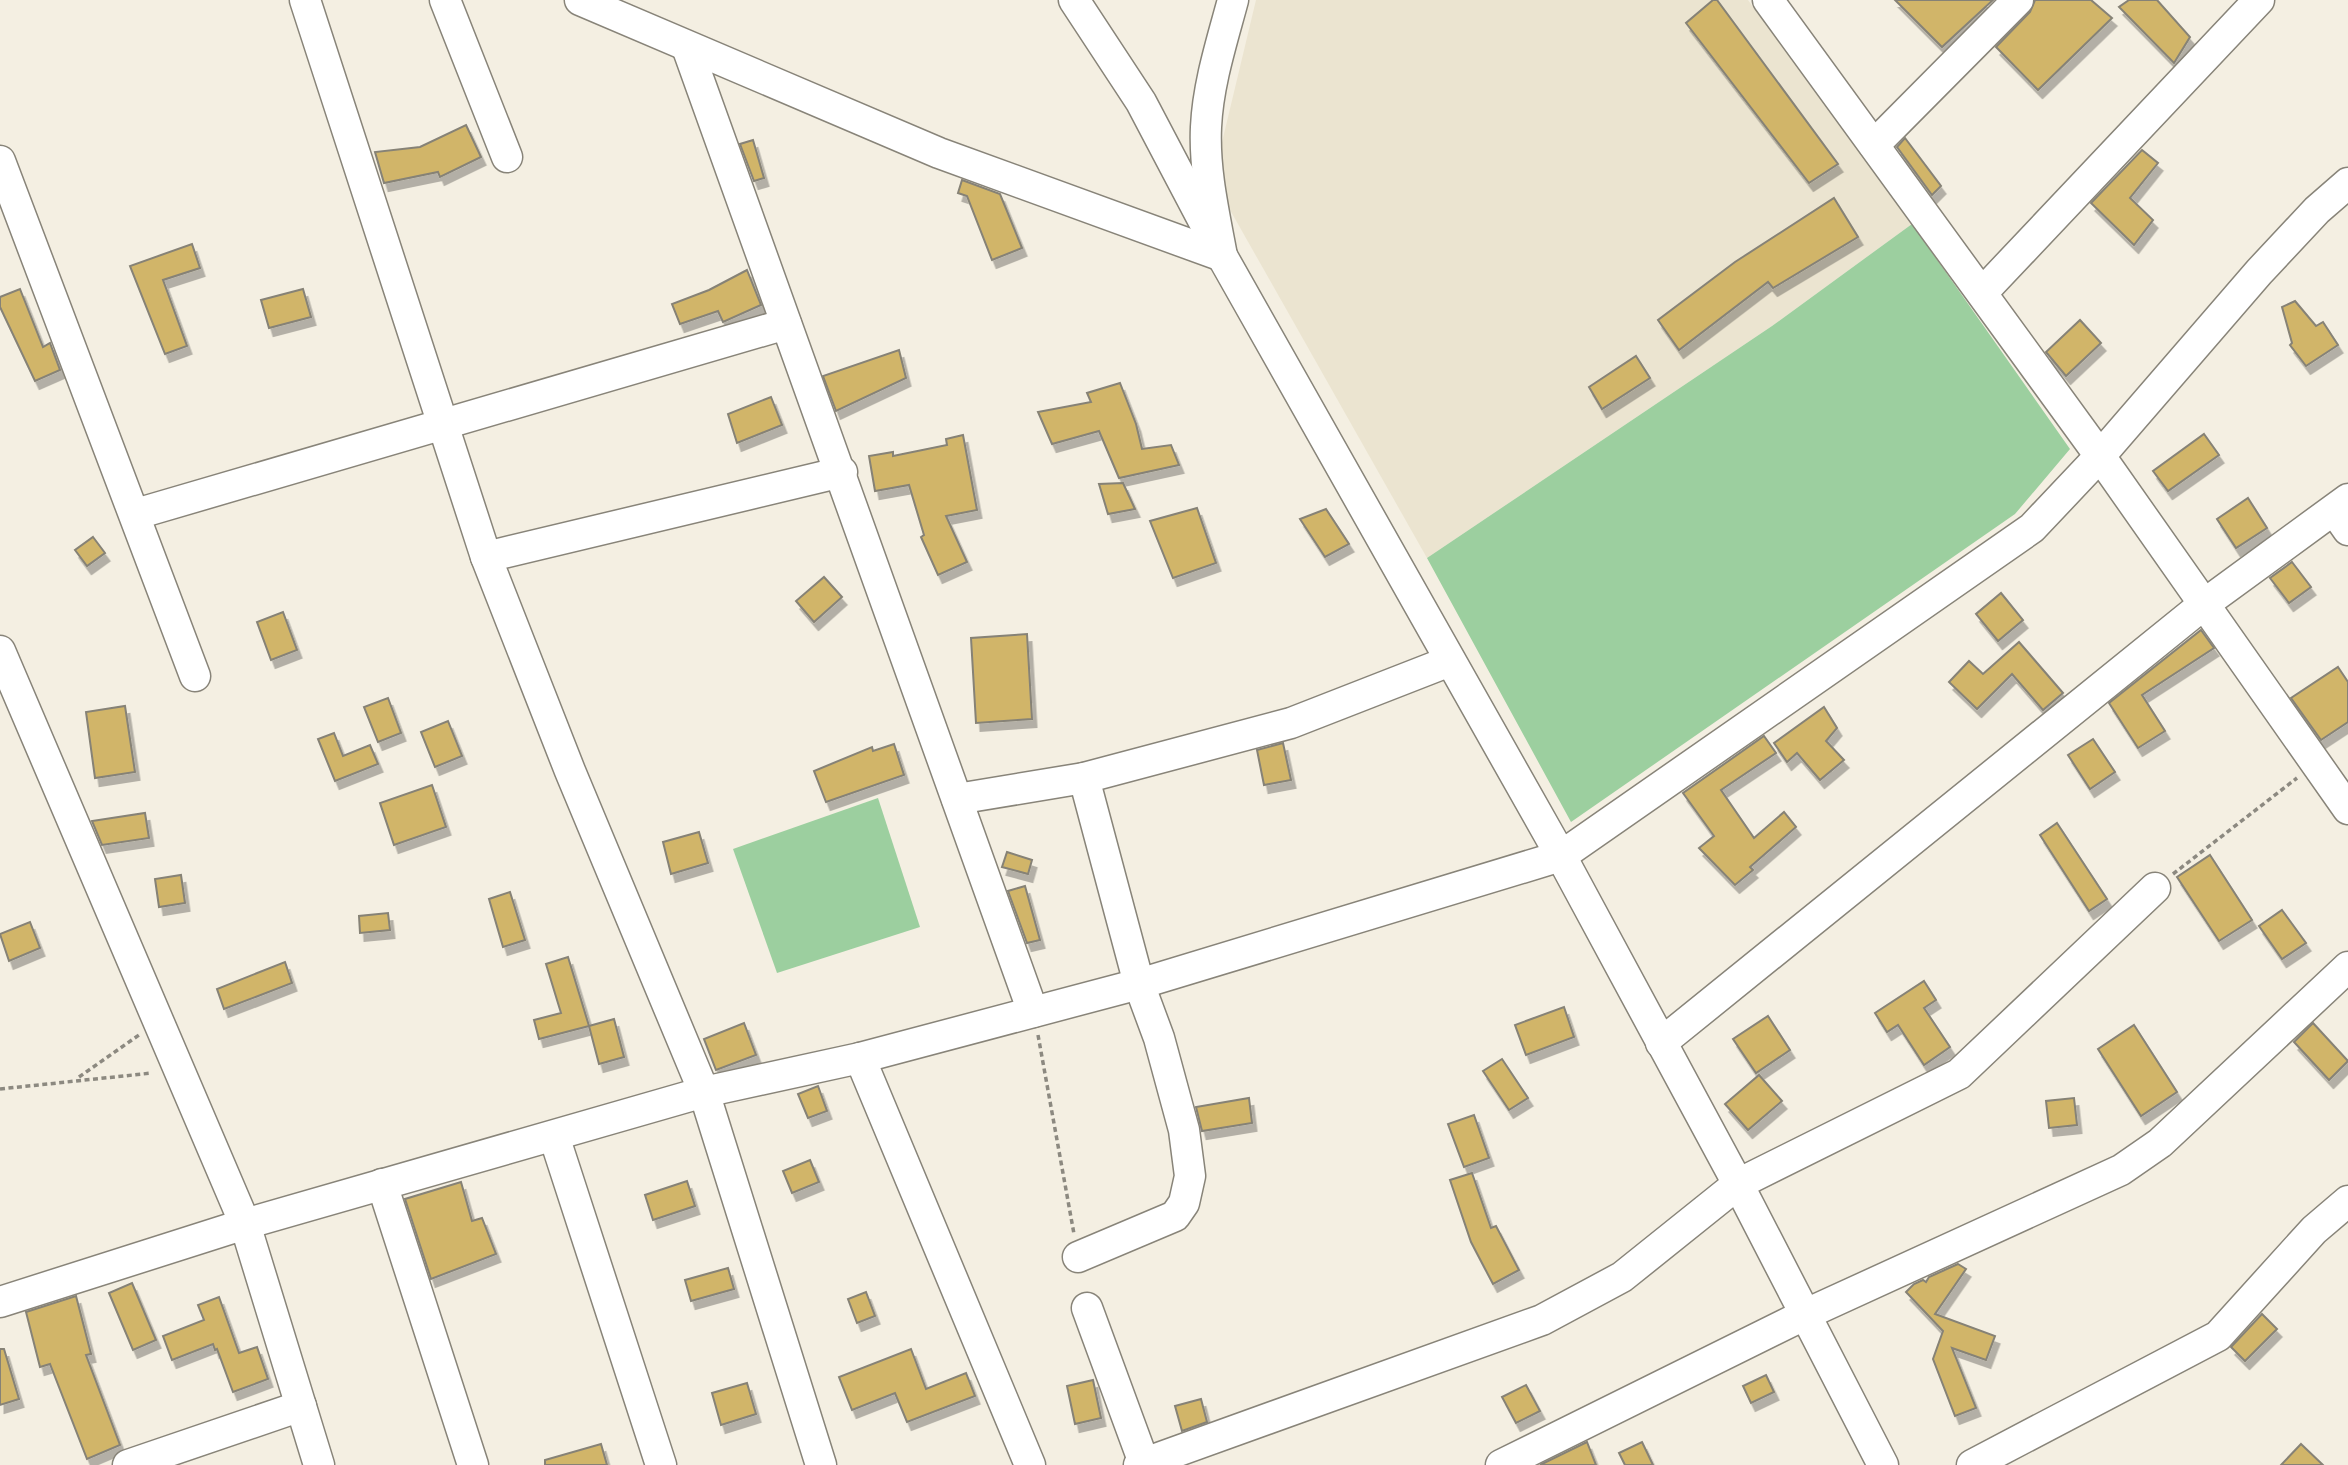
<svg xmlns="http://www.w3.org/2000/svg" width="2348" height="1465" viewBox="0 0 2348 1465" font-family="Manrope,sans-serif">
	<style>
		.built { fill: #ebe4d0 }
		.green { fill: #9ccf9f }
		.building { fill: #d1b569; stroke: #868276; stroke-width: 2; filter: url(#shadow) }
		.lines { fill: none; stroke-linecap: round; stroke-linejoin: round }
		.minor-casing { stroke: #888479; stroke-width: 33 }
		.path { stroke: #8c8980; stroke-width: 3.5; stroke-dasharray: 5 3.5; stroke-linecap: butt }
		.minor { stroke: #fff; stroke-width: 30 }
	</style>
	<defs>
		<filter id="shadow"><feDropShadow dx="4.5" dy="8" stdDeviation="0" flood-color="#0004"/></filter>
	</defs>
	<rect width="100%" height="100%" fill="#f4efe2"/>
	<path class="built" d="M 1256,0 L 1748,0 L 1912,224 L 1772,326 L 1427,558 L 1221,194 L 1218,159 Z"/>
	<g class="green">
		<path d="M 1912,224 L 2070,449 L 2015,514 L 1571,822 L 1427,558 L 1772,326 Z"/>
		<path d="M 878,798 L 920,927 L 777,973 L 733,849 Z"/>
	</g>
	<g class="building">
		<path d="M 1713,0 L 1717,0 L 1838,164 L 1809,183 L 1686,23 Z"/>
		<path d="M 1895,0 L 1993,0 L 1942,47 Z"/>
		<path d="M 2035,0 L 2091,0 L 2112,18 L 2038,90 L 1996,47 L 2030,12 Z"/>
		<path d="M 2129,0 L 2157,0 L 2190,37 L 2174,63 L 2119,7 Z"/>
		<path d="M 466,125 L 481,157 L 440,177 L 438,172 L 384,183 L 375,152 L 420,147 Z"/>
		<path d="M 1905,138 L 1941,186 L 1932,195 L 1897,147 Z"/>
		<path d="M 753,140 L 764,178 L 754,181 L 740,144 Z"/>
		<path d="M 2142,150 L 2158,163 L 2130,198 L 2153,220 L 2134,245 L 2091,203 Z"/>
		<path d="M 962,180 L 1000,194 L 1022,248 L 992,260 L 967,196 L 958,193 Z"/>
		<path d="M 1834,198 L 1858,237 L 1773,288 L 1768,282 L 1679,350 L 1658,320 L 1735,262 Z"/>
		<path d="M 192,244 L 200,268 L 163,280 L 187,346 L 165,354 L 130,266 Z"/>
		<path d="M 747,270 L 761,305 L 723,322 L 718,311 L 680,324 L 672,304 L 709,290 Z"/>
		<path d="M 20,289 L 43,347 L 50,343 L 60,370 L 35,381 L 0,307 L 0,297 Z"/>
		<path d="M 303,289 L 311,317 L 269,328 L 261,300 Z"/>
		<path d="M 2295,301 L 2316,326 L 2323,322 L 2338,345 L 2306,366 L 2290,345 L 2292,343 L 2282,307 Z"/>
		<path d="M 2080,320 L 2101,343 L 2066,376 L 2046,352 Z"/>
		<path d="M 899,350 L 906,378 L 836,411 L 823,376 Z"/>
		<path d="M 1636,356 L 1650,378 L 1602,409 L 1589,387 Z"/>
		<path d="M 1120,383 L 1136,424 L 1142,449 L 1171,445 L 1179,465 L 1119,478 L 1099,431 L 1052,444 L 1038,412 L 1091,402 L 1087,393 Z"/>
		<path d="M 771,397 L 782,425 L 737,443 L 728,414 Z"/>
		<path d="M 2204,434 L 2219,455 L 2168,491 L 2153,471 Z"/>
		<path d="M 963,435 L 977,510 L 946,516 L 967,562 L 938,575 L 921,537 L 924,535 L 909,485 L 875,491 L 869,456 L 893,452 L 893,456 L 947,445 L 946,439 Z"/>
		<path d="M 1123,483 L 1135,509 L 1108,514 L 1099,484 Z"/>
		<path d="M 2248,498 L 2267,528 L 2236,548 L 2217,519 Z"/>
		<path d="M 1197,508 L 1216,563 L 1173,578 L 1150,521 Z"/>
		<path d="M 1326,509 L 1349,544 L 1325,557 L 1300,519 Z"/>
		<path d="M 93,537 L 105,553 L 87,566 L 75,550 Z"/>
		<path d="M 2292,562 L 2311,587 L 2289,603 L 2270,578 Z"/>
		<path d="M 824,577 L 842,597 L 814,622 L 796,601 Z"/>
		<path d="M 2001,593 L 2023,620 L 1998,641 L 1976,614 Z"/>
		<path d="M 283,612 L 297,650 L 271,660 L 257,622 Z"/>
		<path d="M 2201,630 L 2214,648 L 2142,695 L 2165,731 L 2138,748 L 2109,703 Z"/>
		<path d="M 1027,634 L 1032,719 L 976,723 L 971,638 Z"/>
		<path d="M 2019,642 L 2063,693 L 2043,710 L 2012,674 L 1977,709 L 1949,682 L 1969,661 L 1983,674 Z"/>
		<path d="M 2338,667 L 2348,682 L 2348,722 L 2321,740 L 2291,698 Z"/>
		<path d="M 388,698 L 401,733 L 378,742 L 364,707 Z"/>
		<path d="M 125,706 L 135,772 L 95,778 L 86,712 Z"/>
		<path d="M 1824,707 L 1837,728 L 1826,741 L 1844,760 L 1820,780 L 1797,753 L 1787,762 L 1774,743 Z"/>
		<path d="M 448,721 L 462,756 L 435,767 L 421,732 Z"/>
		<path d="M 334,733 L 343,756 L 370,745 L 378,764 L 335,781 L 318,739 Z"/>
		<path d="M 1764,736 L 1776,753 L 1721,790 L 1754,838 L 1784,812 L 1796,827 L 1750,867 L 1753,870 L 1735,885 L 1699,848 L 1714,836 L 1683,793 Z"/>
		<path d="M 2093,739 L 2115,772 L 2090,789 L 2068,755 Z"/>
		<path d="M 1283,743 L 1291,780 L 1264,785 L 1257,750 Z"/>
		<path d="M 894,744 L 904,775 L 826,802 L 814,771 L 872,747 L 873,751 Z"/>
		<path d="M 432,785 L 446,827 L 394,845 L 380,803 Z"/>
		<path d="M 145,813 L 149,838 L 102,845 L 92,821 Z"/>
		<path d="M 2057,823 L 2107,899 L 2089,911 L 2040,835 Z"/>
		<path d="M 699,832 L 708,863 L 671,874 L 663,842 Z"/>
		<path d="M 1007,852 L 1032,860 L 1028,874 L 1002,867 Z"/>
		<path d="M 2210,855 L 2252,920 L 2219,941 L 2177,877 Z"/>
		<path d="M 181,875 L 185,903 L 159,907 L 155,879 Z"/>
		<path d="M 1025,886 L 1040,940 L 1027,943 L 1008,891 Z"/>
		<path d="M 510,892 L 525,940 L 503,947 L 489,899 Z"/>
		<path d="M 2282,910 L 2306,943 L 2282,959 L 2259,926 Z"/>
		<path d="M 388,913 L 390,930 L 360,933 L 359,916 Z"/>
		<path d="M 30,922 L 40,948 L 9,961 L 0,934 Z"/>
		<path d="M 568,957 L 589,1026 L 539,1039 L 534,1020 L 561,1013 L 546,964 Z"/>
		<path d="M 285,962 L 292,983 L 224,1009 L 217,989 Z"/>
		<path d="M 1924,981 L 1936,1000 L 1924,1008 L 1950,1047 L 1924,1065 L 1898,1025 L 1887,1032 L 1875,1013 Z"/>
		<path d="M 1564,1007 L 1574,1037 L 1526,1055 L 1515,1025 Z"/>
		<path d="M 1768,1016 L 1790,1050 L 1756,1073 L 1733,1039 Z"/>
		<path d="M 614,1019 L 624,1057 L 599,1064 L 589,1026 Z"/>
		<path d="M 744,1023 L 756,1055 L 716,1070 L 704,1039 Z"/>
		<path d="M 2313,1023 L 2348,1061 L 2329,1080 L 2294,1042 Z"/>
		<path d="M 2134,1025 L 2177,1092 L 2141,1116 L 2098,1049 Z"/>
		<path d="M 1502,1059 L 1528,1098 L 1509,1110 L 1483,1071 Z"/>
		<path d="M 1759,1075 L 1782,1101 L 1748,1130 L 1725,1104 Z"/>
		<path d="M 818,1086 L 827,1111 L 808,1118 L 798,1094 Z"/>
		<path d="M 1249,1098 L 1252,1123 L 1202,1131 L 1196,1107 Z"/>
		<path d="M 2074,1098 L 2077,1125 L 2049,1128 L 2046,1101 Z"/>
		<path d="M 1474,1115 L 1489,1158 L 1464,1167 L 1448,1124 Z"/>
		<path d="M 810,1160 L 819,1182 L 792,1193 L 783,1171 Z"/>
		<path d="M 1472,1173 L 1491,1228 L 1496,1226 L 1519,1270 L 1493,1284 L 1471,1242 L 1450,1180 Z"/>
		<path d="M 687,1181 L 695,1206 L 653,1220 L 645,1195 Z"/>
		<path d="M 461,1182 L 472,1221 L 482,1218 L 496,1254 L 431,1279 L 405,1199 Z"/>
		<path d="M 1958,1264 L 1966,1269 L 1935,1314 L 1995,1336 L 1986,1360 L 1952,1348 L 1976,1408 L 1955,1416 L 1933,1359 L 1943,1331 L 1906,1292 L 1914,1284 L 1923,1280 L 1926,1282 L 1929,1277 Z"/>
		<path d="M 728,1268 L 734,1289 L 691,1301 L 685,1280 Z"/>
		<path d="M 132,1283 L 156,1340 L 133,1350 L 109,1293 Z"/>
		<path d="M 866,1292 L 875,1316 L 857,1323 L 848,1299 Z"/>
		<path d="M 76,1296 L 91,1354 L 86,1355 L 120,1445 L 87,1459 L 50,1364 L 40,1367 L 26,1312 Z"/>
		<path d="M 219,1297 L 239,1353 L 257,1347 L 268,1379 L 233,1392 L 217,1349 L 215,1350 L 213,1344 L 172,1360 L 163,1336 L 204,1320 L 198,1305 Z"/>
		<path d="M 2262,1314 L 2277,1329 L 2245,1361 L 2231,1347 Z"/>
		<path d="M 0,1349 L 4,1349 L 19,1399 L 0,1405 Z"/>
		<path d="M 911,1349 L 926,1389 L 966,1373 L 975,1396 L 907,1422 L 895,1393 L 852,1410 L 839,1377 Z"/>
		<path d="M 1766,1375 L 1774,1392 L 1751,1403 L 1743,1386 Z"/>
		<path d="M 1093,1380 L 1101,1418 L 1075,1424 L 1067,1386 Z"/>
		<path d="M 747,1383 L 756,1414 L 721,1425 L 712,1393 Z"/>
		<path d="M 1526,1385 L 1540,1411 L 1516,1423 L 1502,1397 Z"/>
		<path d="M 1201,1399 L 1207,1422 L 1182,1431 L 1175,1406 Z"/>
		<path d="M 1587,1442 L 1596,1465 L 1540,1465 Z"/>
		<path d="M 1642,1442 L 1653,1465 L 1625,1465 L 1619,1453 Z"/>
		<path d="M 601,1444 L 607,1465 L 545,1465 L 545,1460 Z"/>
		<path d="M 2301,1444 L 2323,1465 L 2281,1465 Z"/>
	</g>
	<g class="lines">
		<g class="minor-casing">
			<g id="minor">
				<path d="M 305,0 L 486,557 L 570,771 L 704,1092 L 821,1465"/>
				<path d="M 445,0 L 507,157"/>
				<path d="M 580,0 L 939,153 L 1222,256 C 1214,213 1204,170 1206,127 C 1208,84 1222,41 1233,0"/>
				<path d="M 1074,0 L 1141,102 L 1222,256 L 1561,856 L 1738,1184 L 1883,1465"/>
				<path d="M 1768,0 L 2100,456 L 2348,809"/>
				<path d="M 687,47 L 1033,1012"/>
				<path d="M 1874,145 L 2018,0"/>
				<path d="M 0,161 L 195,676"/>
				<path d="M 1982,293 L 2259,0"/>
				<path d="M 2334,510 L 2348,530"/>
				<path d="M 136,514 L 786,324"/>
				<path d="M 486,557 L 842,472"/>
				<path d="M 0,651 L 245,1224 L 319,1465"/>
				<path d="M 957,799 L 1084,778 L 1291,723 L 1450,661"/>
				<path d="M 1661,1043 L 2203,605 L 2348,499"/>
				<path d="M 860,1058 L 1030,1465"/>
				<path d="M 554,1136 L 661,1465"/>
				<path d="M 382,1184 L 473,1465"/>
				<path d="M 1078,1257 L 1175,1216 L 1184,1203 L 1190,1176 L 1184,1130 L 1159,1038 L 1139,984 L 1084,778"/>
				<path d="M 0,1302 L 245,1224 L 704,1092 L 860,1058 L 1139,984 L 1561,856 L 2032,528 L 2100,456 L 2259,272 L 2317,210 L 2348,183"/>
				<path d="M 1087,1308 L 1144,1463"/>
				<path d="M 128,1465 L 301,1406"/>
				<path d="M 1139,1465 L 1542,1320 L 1622,1277 L 1738,1184 L 1959,1074 L 2155,888"/>
				<path d="M 1501,1465 L 1804,1315 L 2121,1170 L 2160,1143 L 2348,967"/>
				<path d="M 1972,1465 L 2218,1336 L 2314,1230 L 2348,1201"/>
			</g>
		</g>
		<g class="path">
			<path d="M 2173,874 L 2297,778"/>
			<path d="M 1038,1035 L 1074,1234"/>
			<path d="M 79,1077 L 139,1035"/>
			<path d="M 0,1089 L 152,1073"/>
		</g>
		<use href="#minor" class="minor"/>
	</g>
</svg>
